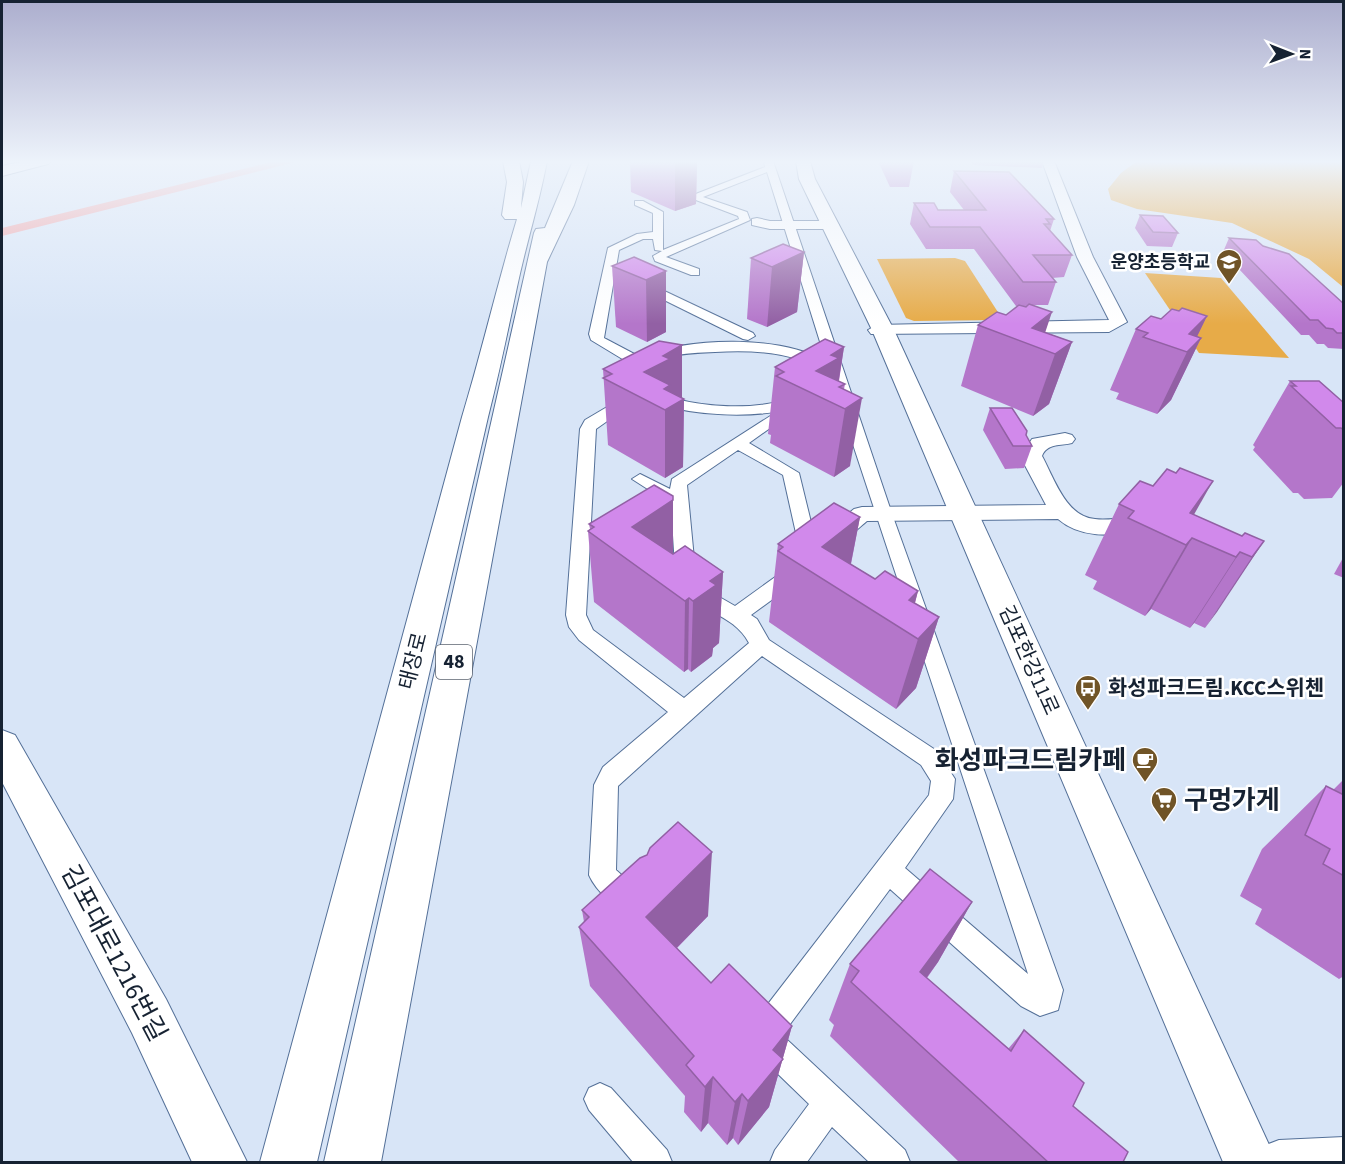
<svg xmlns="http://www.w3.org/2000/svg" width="1345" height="1164" viewBox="0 0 1345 1164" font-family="'Source Sans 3','Noto Sans KR',sans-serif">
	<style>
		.green { fill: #e7ab48 }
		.water { fill: #f2a4a7 }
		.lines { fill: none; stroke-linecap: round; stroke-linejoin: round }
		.pedestrian-casing { stroke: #547098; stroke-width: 2 }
		.minor-casing { stroke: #547098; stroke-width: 2 }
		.tertiary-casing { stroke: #547098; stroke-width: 2 }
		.secondary-casing { stroke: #547098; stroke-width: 2 }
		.primary-casing { stroke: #547098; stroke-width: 2 }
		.pedestrian { fill: #fff; fill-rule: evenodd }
		.minor { fill: #fff; fill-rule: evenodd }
		.tertiary { fill: #fff; fill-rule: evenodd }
		.secondary { fill: #fff; fill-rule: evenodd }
		.primary { fill: #fff; fill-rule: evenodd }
		.wall { fill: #b476ca }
		.shaded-wall { fill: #9260a4 }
		.building { fill: #d189eb; stroke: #9260a4; stroke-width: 1.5 }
		.labels { text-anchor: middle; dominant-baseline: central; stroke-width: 5; stroke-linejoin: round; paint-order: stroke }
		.far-poi-label { font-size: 18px; font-weight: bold; fill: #162232; stroke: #fff; text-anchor: end }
		.shield { fill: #fff; stroke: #5c6470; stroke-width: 1.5 }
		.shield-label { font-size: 20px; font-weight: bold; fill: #162232 }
		.street-label { font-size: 21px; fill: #162232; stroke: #fff }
		.poi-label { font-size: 21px; font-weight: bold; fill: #162232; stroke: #fff; text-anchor: start }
		.near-poi-label { font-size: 26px; font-weight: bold; fill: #162232; stroke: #fff; text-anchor: end }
		.near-street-label { font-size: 26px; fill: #162232; stroke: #fff }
	</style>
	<rect width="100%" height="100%" fill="#d8e5f7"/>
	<g class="green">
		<path d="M 1137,161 L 1343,161 L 1343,287 L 1309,259 L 1232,223 L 1137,209 L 1111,200 L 1108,189 L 1121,173 Z"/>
		<path d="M 955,258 L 965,261 L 1003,320 L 914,321 L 906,318 L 877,259 Z"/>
		<path d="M 1145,273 L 1221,278 L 1289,358 L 1199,353 Z"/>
	</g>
	<path class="water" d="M 275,161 L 300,161 L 2,236 L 2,228 Z"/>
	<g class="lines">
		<g class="pedestrian-casing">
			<g id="pedestrian">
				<path d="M 764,161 L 773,161 L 892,514 L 1063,990 L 1058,1010 L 1040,1016 L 1021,1006 L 890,889 L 782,1035 L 905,1150 L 910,1162 L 869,1162 L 832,1127 L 807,1162 L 770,1162 L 775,1150 L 809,1104 L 751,1048 L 747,1037 L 751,1026 L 929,795 L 931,781 L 921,765 L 762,656 L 618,786 L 616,870 L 642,893 L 646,902 L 642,911 L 632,915 C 616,909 596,891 589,875 L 594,785 L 603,767 L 668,712 L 579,640 L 569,627 L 566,615 L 580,429 L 585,420 L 624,397 L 629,395 L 637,400 L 596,429 L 586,615 L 593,630 L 684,698 L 749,643 C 733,612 694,612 676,582 L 671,504 L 632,479 L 640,474 L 670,489 L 672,479 L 775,413 L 780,415 L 783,418 L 780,421 L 749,443 L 799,473 L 818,551 L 816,555 L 802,555 L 800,551 L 783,475 L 738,450 L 687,485 L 696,580 L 702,587 L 735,606 L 785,570 L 799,570 L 802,575 L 799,580 L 751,615 L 757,619 L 769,640 L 937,751 L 955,779 L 953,799 L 905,868 L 1028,974 L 834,387 C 798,429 647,421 613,378 L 629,363 L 591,340 L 589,334 L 608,248 L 637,234 L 653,232 L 653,213 L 635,205 L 635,201 L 643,201 L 663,212 L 663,250 L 739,219 L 738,216 L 688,197 L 765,167 ZM 767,172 L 826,361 C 777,335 690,337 640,357 L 604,338 L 619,250 L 643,239 L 653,239 L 655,250 L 662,251 L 653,256 L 655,261 L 691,275 L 699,275 L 699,269 L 666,257 L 750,220 L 747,212 L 703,197 ZM 715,352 C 753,350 798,351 829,376 C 789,420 673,412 629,378 C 652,355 684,353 715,352 Z"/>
				<path d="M 658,288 L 753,333 L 755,336 L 748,340 L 743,339 L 654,295 L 652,292 Z"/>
				<path d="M 600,1083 L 611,1088 L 667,1150 L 672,1162 L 633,1162 L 589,1110 L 584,1099 L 589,1088 Z"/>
			</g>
		</g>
		<g class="minor-casing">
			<g id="minor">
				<path d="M 1042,161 L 1054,161 L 1093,257 L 1127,322 L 1109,332 L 871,334 L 868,330 L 877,325 L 1109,320 L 1077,257 Z"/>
				<path d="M 757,218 L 770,221 L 832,221 L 839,225 L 832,229 L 770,229 L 752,225 L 752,219 Z"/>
				<path d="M 1065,433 L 1072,435 L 1075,439 L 1072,443 C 1061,446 1047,443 1042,456 C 1054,478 1066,517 1095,519 C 1110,521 1124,516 1138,520 L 1142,525 L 1138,530 C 1112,537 1080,538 1058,519 L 867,521 C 855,531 844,544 827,540 L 823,534 L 854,509 L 862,507 L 1046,505 L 1020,456 L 1032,439 Z"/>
				<path d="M 1344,1137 L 1344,1162 L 1257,1162 L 1263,1146 L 1279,1140 Z"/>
			</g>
		</g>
		<g class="tertiary-casing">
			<g id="tertiary">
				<path d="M 796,161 L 810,161 L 815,179 L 894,330 L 1277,1162 L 1223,1162 L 872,330 L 799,179 Z"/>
				<path d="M 2,730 L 15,735 L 166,999 L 247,1162 L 192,1162 L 132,1033 L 2,782 Z"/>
			</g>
		</g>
		<g class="secondary-casing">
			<path id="secondary" d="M 25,161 L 51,161 L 48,164 L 2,176 L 2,166 Z"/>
		</g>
		<g class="primary-casing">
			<g id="primary">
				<path d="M 503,161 L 519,161 L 523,182 L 521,208 L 531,161 L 547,161 C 539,204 526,244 517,287 C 508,330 499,374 488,417 L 317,1162 L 260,1162 L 462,417 C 482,351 497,285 517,219 L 505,219 L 502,215 L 507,182 Z"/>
				<path d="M 573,161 L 589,161 L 574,205 L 547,262 L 381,1162 L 324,1162 L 534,233 L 536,229 L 545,228 Z"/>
			</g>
		</g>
		<use href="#pedestrian" class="pedestrian"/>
		<use href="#minor" class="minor"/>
		<use href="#tertiary" class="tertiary"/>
		<use href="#secondary" class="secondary"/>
		<use href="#primary" class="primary"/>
	</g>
	<g class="wall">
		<path d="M 630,161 L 697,161 L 696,204 L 675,211 L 631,192 Z"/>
		<path d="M 878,161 L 914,161 L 909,187 L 890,187 Z"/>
		<path d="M 970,161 L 1044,161 L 1042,168 L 973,165 Z"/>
		<path d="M 954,171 L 1054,219 L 1050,231 L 1072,255 L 1064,277 L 1052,278 L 1056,282 L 1048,305 L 1032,305 L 1045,332 L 1072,342 L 1049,404 L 1033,416 L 961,386 L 978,325 L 1006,315 L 1018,306 L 1016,306 L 974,249 L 926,249 L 910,224 L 914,203 L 938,210 L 964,210 L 950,192 Z"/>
		<path d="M 1140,215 L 1178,233 L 1172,247 L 1147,246 L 1135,228 Z"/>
		<path d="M 1229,238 L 1263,246 L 1344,304 L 1344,349 L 1328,348 L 1324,344 L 1317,344 L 1309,335 L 1301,335 L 1223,252 Z"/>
		<path d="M 804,252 L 797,312 L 767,327 L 747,319 L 751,258 Z"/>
		<path d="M 612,266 L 666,271 L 666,332 L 647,342 L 616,327 Z"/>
		<path d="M 1179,311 L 1207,316 L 1197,336 L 1201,338 L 1171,400 L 1157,414 L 1116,399 L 1119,393 L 1110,390 L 1136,329 Z"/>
		<path d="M 682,345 L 682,398 L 684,399 L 683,467 L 665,478 L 608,445 L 603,369 Z"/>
		<path d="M 844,347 L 839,381 L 845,384 L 844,389 L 850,466 L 834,477 L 770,443 L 771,435 L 768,434 L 775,367 Z"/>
		<path d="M 1290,381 L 1344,403 L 1344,482 L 1332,498 L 1304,499 L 1298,493 L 1293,493 L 1253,450 L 1255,447 L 1253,445 Z"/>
		<path d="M 990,408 L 1026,435 L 1032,446 L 1024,468 L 1005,469 L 983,430 Z"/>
		<path d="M 1176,473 L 1194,515 L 1242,536 L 1264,541 L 1205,628 L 1194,623 L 1190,628 L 1151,609 L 1145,616 L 1093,589 L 1097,581 L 1085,575 L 1119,504 Z"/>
		<path d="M 673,496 L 673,554 L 723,572 L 719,643 L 713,648 L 712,656 L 691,672 L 688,669 L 684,672 L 594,602 L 588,531 L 590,529 L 589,524 Z"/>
		<path d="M 860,517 L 851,564 L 875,579 L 918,591 L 915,603 L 939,617 L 916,688 L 896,709 L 769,622 L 778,544 Z"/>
		<path d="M 1344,556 L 1344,578 L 1334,574 Z"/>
		<path d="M 1344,779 L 1344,976 L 1339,979 L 1255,924 L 1262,909 L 1240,896 L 1262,849 L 1326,786 L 1333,790 Z"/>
		<path d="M 972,902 L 938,962 L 927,978 L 1008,1049 L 1024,1030 L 1073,1106 L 1123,1162 L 959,1162 L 830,1036 L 834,1025 L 829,1020 L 850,964 Z"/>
		<path d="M 582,910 L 708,916 L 677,948 L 711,983 L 792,1026 L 769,1107 L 738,1145 L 733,1138 L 727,1145 L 708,1123 L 701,1132 L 684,1112 L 685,1096 L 590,986 L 579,927 L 584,922 Z"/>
	</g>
	<g class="shaded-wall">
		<path d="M 675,161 L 697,161 L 696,204 L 675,211 Z"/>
		<path d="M 804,252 L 797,312 L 767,327 L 772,267 Z"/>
		<path d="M 666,271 L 666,332 L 647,342 L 646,280 Z"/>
		<path d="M 1052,312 L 1040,348 L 1032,328 Z"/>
		<path d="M 1207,316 L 1192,347 L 1201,338 L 1171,400 L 1157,414 L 1187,352 L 1189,334 Z"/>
		<path d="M 1072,342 L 1049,404 L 1033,416 L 1055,354 Z"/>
		<path d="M 682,345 L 682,400 L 684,399 L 683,467 L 665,478 L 665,410 L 644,372 L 663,356 Z"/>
		<path d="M 844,347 L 835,404 L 816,371 L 831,355 Z"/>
		<path d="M 862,398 L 850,466 L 834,477 L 845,409 Z"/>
		<path d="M 1213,481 L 1179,541 L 1190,513 Z"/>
		<path d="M 673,500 L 673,571 L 632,527 Z"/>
		<path d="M 860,517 L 846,588 L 822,547 Z"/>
		<path d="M 1192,538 L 1151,609 L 1145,616 L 1186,545 Z"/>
		<path d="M 1264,541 L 1217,612 L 1205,628 L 1252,557 Z"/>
		<path d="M 1240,552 L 1194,623 L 1190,628 L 1236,557 Z"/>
		<path d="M 723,572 L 719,643 L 713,648 L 712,656 L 691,672 L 693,601 L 710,581 Z"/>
		<path d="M 918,591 L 907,632 L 909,600 Z"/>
		<path d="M 689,598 L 688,669 L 684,672 L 685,601 Z"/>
		<path d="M 939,617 L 916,688 L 896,709 L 918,639 Z"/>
		<path d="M 712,852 L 708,916 L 649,976 L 646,917 Z"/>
		<path d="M 972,902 L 938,962 L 894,1022 L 920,972 Z"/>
		<path d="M 792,1026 L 769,1107 L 738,1145 L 748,1101 L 773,1050 Z"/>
		<path d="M 713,1077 L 708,1123 L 701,1132 L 705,1087 Z"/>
		<path d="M 742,1094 L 733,1138 L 727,1145 L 735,1102 Z"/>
	</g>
	<g class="building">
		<path d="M 954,171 L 1009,172 L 1054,219 L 1046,219 L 1050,224 L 1044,224 L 1072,255 L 1033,255 L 1056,282 L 1023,282 L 980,227 L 930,227 L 914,203 L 934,203 L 938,210 L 986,210 Z"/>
		<path d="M 1140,215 L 1163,216 L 1178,233 L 1153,232 Z"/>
		<path d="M 1229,238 L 1256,240 L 1263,246 L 1289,254 L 1344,304 L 1344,333 L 1337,333 L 1333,329 L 1326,328 L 1318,320 L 1310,320 Z"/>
		<path d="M 783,244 L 804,252 L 772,267 L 751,258 Z"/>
		<path d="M 634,257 L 666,271 L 646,280 L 612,266 Z"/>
		<path d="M 1029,304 L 1052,312 L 1032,328 L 1072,342 L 1055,354 L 978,325 L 997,312 L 1006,315 L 1019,305 L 1026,307 Z"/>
		<path d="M 1182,308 L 1207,316 L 1189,334 L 1201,338 L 1187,352 L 1143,337 L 1148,333 L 1136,329 L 1151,316 L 1161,319 L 1172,309 L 1179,311 Z"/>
		<path d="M 825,339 L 844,347 L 831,355 L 839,358 L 816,371 L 845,384 L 839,387 L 862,398 L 845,409 L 776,376 L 784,372 L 775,367 Z"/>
		<path d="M 659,341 L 682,345 L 663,356 L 670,359 L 644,372 L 670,385 L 664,389 L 684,399 L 665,410 L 603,378 L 612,374 L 603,369 Z"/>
		<path d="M 1290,381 L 1319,381 L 1344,403 L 1344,430 L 1341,428 L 1336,428 L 1291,386 L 1296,386 Z"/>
		<path d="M 990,408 L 1012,408 L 1027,431 L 1026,435 L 1032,446 L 1013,446 Z"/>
		<path d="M 1180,468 L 1213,481 L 1190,513 L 1242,536 L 1245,533 L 1264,541 L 1252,557 L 1240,552 L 1236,557 L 1192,538 L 1186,545 L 1128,518 L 1134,511 L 1119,504 L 1140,481 L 1153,486 L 1167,469 L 1176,473 Z"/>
		<path d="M 654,485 L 673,496 L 673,500 L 632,527 L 673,554 L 685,546 L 723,572 L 710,581 L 716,585 L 693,601 L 689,598 L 685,601 L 588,531 L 594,527 L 589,524 Z"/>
		<path d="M 834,503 L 860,517 L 822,547 L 875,579 L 885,571 L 918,591 L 909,600 L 939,617 L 918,639 L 778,551 L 783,547 L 778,544 Z"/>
		<path d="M 1326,786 L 1344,795 L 1344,876 L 1323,864 L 1330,849 L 1305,835 Z"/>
		<path d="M 678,822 L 712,852 L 646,917 L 711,983 L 729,964 L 792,1026 L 773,1050 L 783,1059 L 748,1101 L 742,1094 L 735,1102 L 713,1077 L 705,1087 L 686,1065 L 694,1056 L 579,927 L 589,917 L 582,910 L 640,858 L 647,855 L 650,848 Z"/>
		<path d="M 930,869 L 972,902 L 920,972 L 1011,1051 L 1024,1030 L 1084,1083 L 1073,1106 L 1128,1152 L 1123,1162 L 1048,1162 L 851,982 L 859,971 L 850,964 Z"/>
	</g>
	<linearGradient id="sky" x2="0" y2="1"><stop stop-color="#acaece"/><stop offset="0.5" stop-color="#edf3fb"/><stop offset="1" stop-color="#edf3fb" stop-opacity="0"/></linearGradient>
	<rect width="1345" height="324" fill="url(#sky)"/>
	<defs>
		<g id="school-pin" transform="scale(1.35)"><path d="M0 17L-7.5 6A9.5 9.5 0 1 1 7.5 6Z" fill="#705427" stroke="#fff"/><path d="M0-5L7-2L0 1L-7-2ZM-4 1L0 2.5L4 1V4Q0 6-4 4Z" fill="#fff"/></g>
		<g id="bus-pin" transform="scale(1.35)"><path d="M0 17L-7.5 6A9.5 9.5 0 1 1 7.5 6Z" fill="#705427" stroke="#fff"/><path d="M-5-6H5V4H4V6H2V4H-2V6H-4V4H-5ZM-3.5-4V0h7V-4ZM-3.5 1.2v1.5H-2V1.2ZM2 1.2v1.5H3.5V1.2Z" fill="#fff"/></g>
		<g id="cafe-pin" transform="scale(1.35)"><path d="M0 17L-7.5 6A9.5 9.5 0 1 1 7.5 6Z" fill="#705427" stroke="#fff"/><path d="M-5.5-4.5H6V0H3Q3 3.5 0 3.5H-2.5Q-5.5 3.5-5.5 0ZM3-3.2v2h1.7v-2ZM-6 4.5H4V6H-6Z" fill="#fff"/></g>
		<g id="supermarket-pin" transform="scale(1.35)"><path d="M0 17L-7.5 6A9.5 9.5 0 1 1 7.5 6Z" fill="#705427" stroke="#fff"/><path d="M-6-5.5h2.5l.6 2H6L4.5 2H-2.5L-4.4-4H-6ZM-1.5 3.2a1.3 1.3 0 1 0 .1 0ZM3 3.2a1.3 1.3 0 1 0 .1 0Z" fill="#fff"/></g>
	</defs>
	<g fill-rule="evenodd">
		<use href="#school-pin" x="1229" y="262"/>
		<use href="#bus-pin" x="1088" y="688"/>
		<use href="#cafe-pin" x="1145" y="760"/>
		<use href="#supermarket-pin" x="1164" y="800"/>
	</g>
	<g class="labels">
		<g class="far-poi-label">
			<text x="1210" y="262">운양초등학교</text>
		</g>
		<rect class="shield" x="436" y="645" width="36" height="34" rx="4.5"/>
		<g class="shield-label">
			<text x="454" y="662">48</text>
		</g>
		<g class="street-label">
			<text transform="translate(1029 660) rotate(66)">김포한강11로</text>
			<text transform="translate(413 661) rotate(-76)">태장로</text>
		</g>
		<g class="poi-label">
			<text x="1108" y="688">화성파크드림.KCC스위첸</text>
		</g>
		<g class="near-poi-label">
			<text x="1126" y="760">화성파크드림카페</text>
			<text x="1184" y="800" text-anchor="start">구멍가게</text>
		</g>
		<g class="near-street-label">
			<text transform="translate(114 953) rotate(62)">김포대로1216번길</text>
		</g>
	</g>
	<rect width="1345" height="1164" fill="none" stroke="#162232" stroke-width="6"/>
	<g transform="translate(1291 54) rotate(91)" stroke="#ffffff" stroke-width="4.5" paint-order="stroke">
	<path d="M0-4.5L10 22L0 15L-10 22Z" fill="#162232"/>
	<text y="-9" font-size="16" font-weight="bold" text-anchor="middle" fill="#162232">N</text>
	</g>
</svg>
